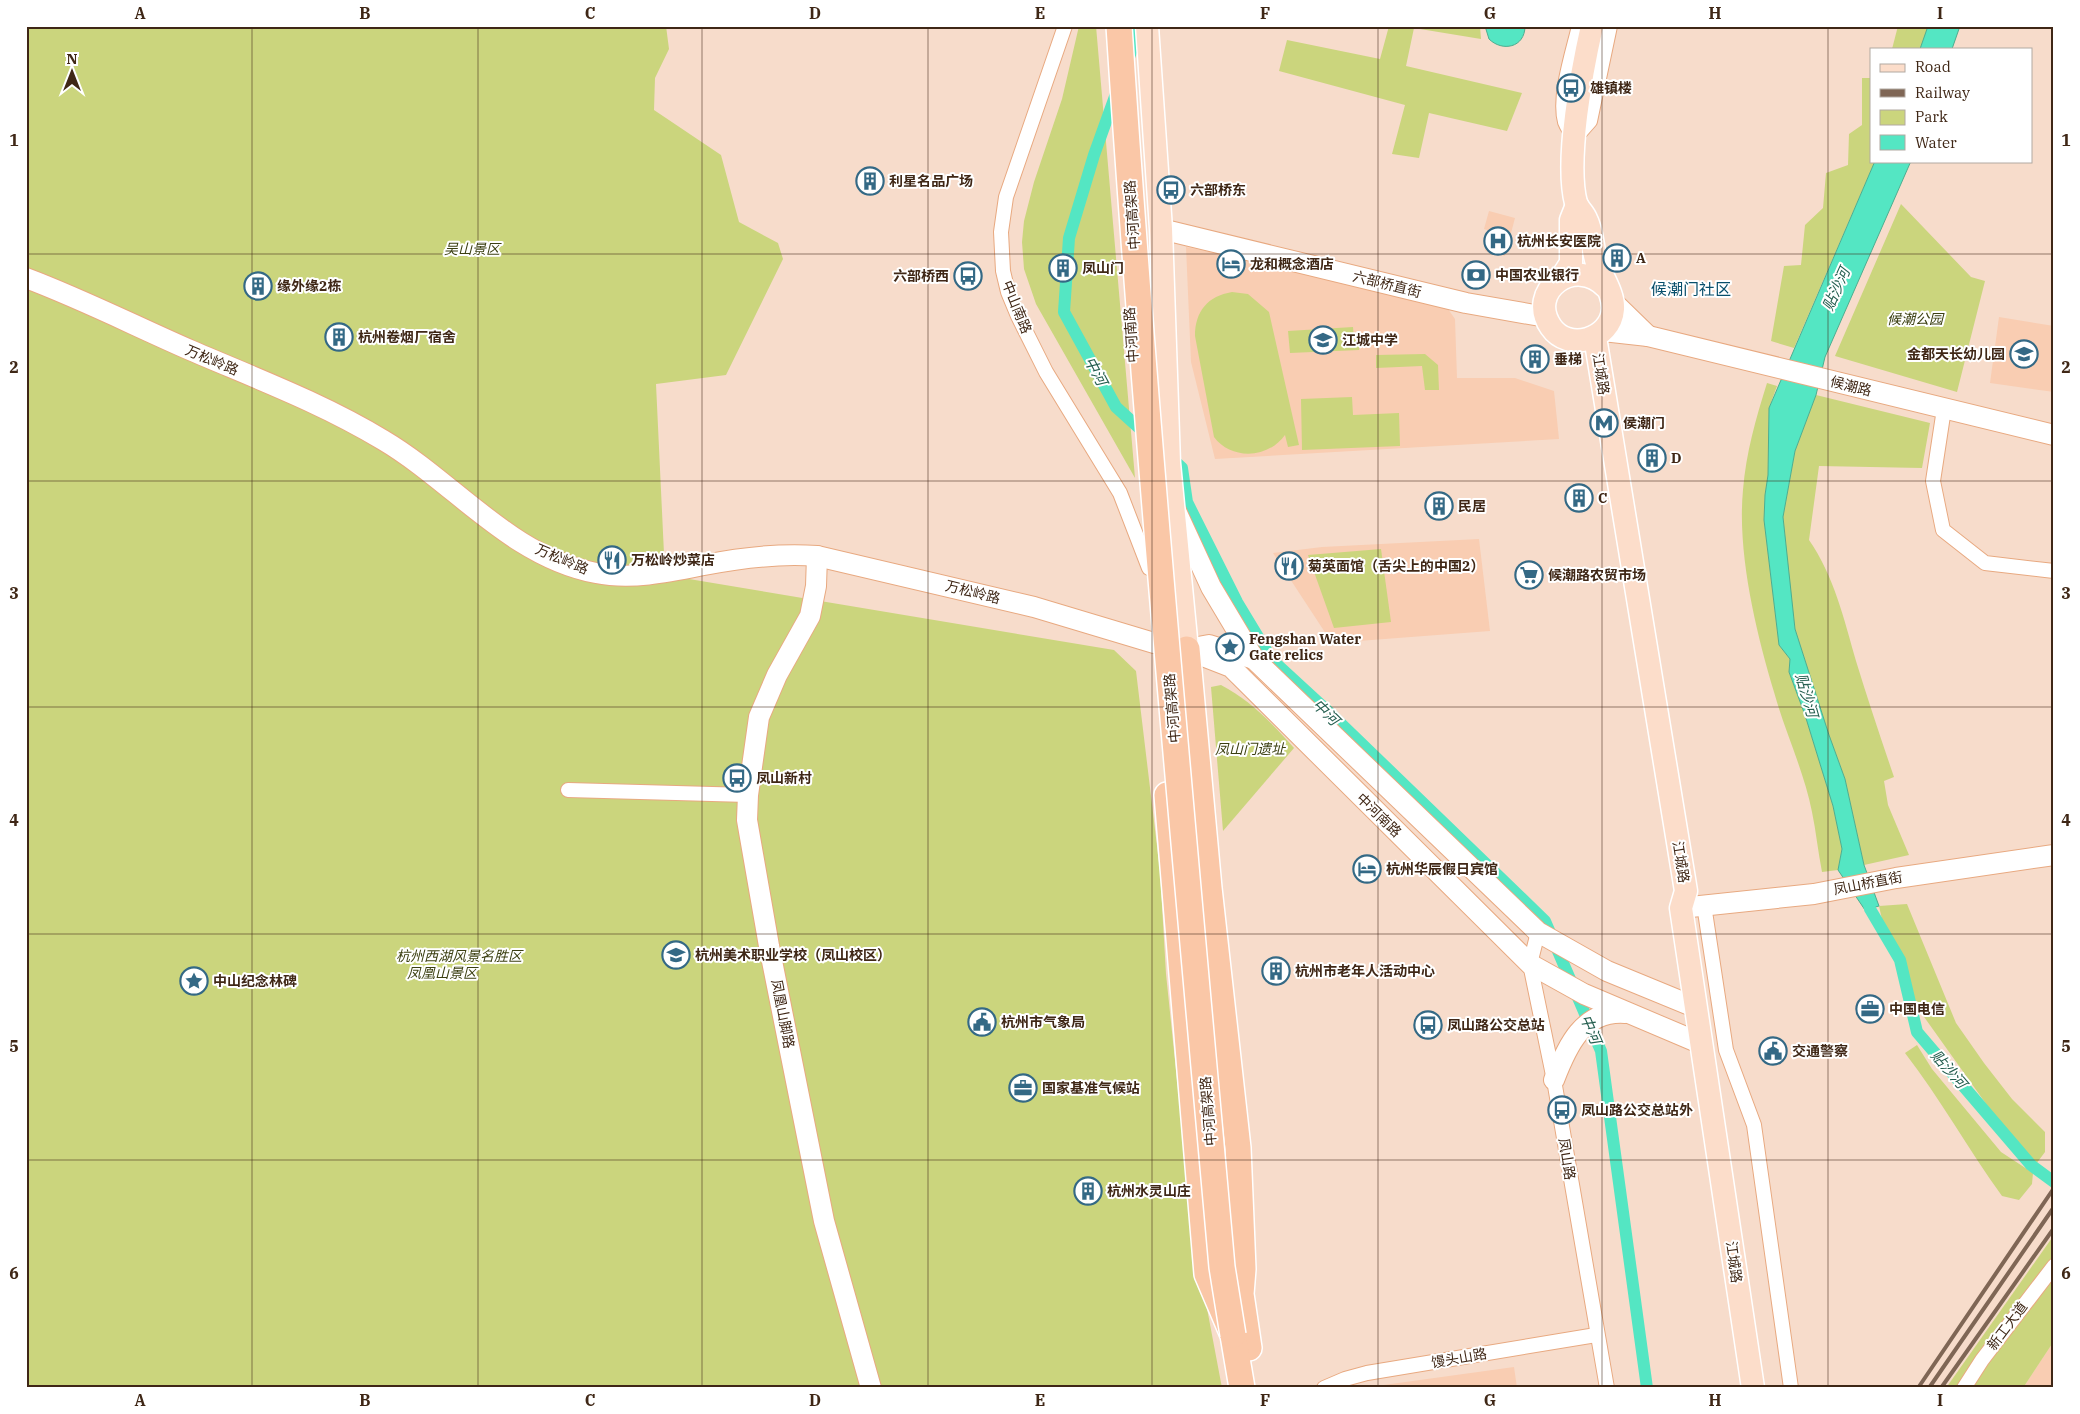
<svg xmlns="http://www.w3.org/2000/svg" width="2080" height="1414" viewBox="0 0 2080 1414" font-family="'IBM Plex Serif','Noto Sans SC',serif">
	<style>
		.built { fill: #f9cdb2 }
		.green { fill: #cbd57d }
		.water { fill: #54e6c3; stroke: #4ead8f }
		.lines { fill: none; stroke-linecap: round; stroke-linejoin: round }
		.canal { stroke: #54e6c3; stroke-width: 12 }
		.street-casing { stroke: #e8a980; stroke-width: 16 }
		.secondary-casing { stroke: #e8a980; stroke-width: 22 }
		.primary-casing { stroke: #fff; stroke-width: 25 }
		.highway-casing { stroke: #fff; stroke-width: 28 }
		.street { stroke: #fff; stroke-width: 14 }
		.secondary { stroke: #fff; stroke-width: 20 }
		.primary { stroke: #fcddca; stroke-width: 22 }
		.highway { stroke: #fac7a7; stroke-width: 25 }
		.rail { stroke: #7f6655; stroke-width: 4 }
		.highway-bridge-casing { stroke: #fff; stroke-width: 28; stroke-linecap: butt }
		.highway-bridge { stroke: #fac7a7; stroke-width: 25 }
		.grid { fill: none; stroke: #3f2716; stroke-width: 1; stroke-opacity: 0.55 }
		.labels { text-anchor: middle; dominant-baseline: central; stroke-width: 4; stroke-linejoin: round; paint-order: stroke }
		.poi-label { font-size: 14px; font-weight: bold; fill: #3f2716; stroke: #fff; text-anchor: start }
		.street-label { font-size: 14px; fill: #3f2716; stroke: #fff }
		.park-label { font-size: 14px; font-style: italic; fill: #3b3f11; stroke: #fff }
		.water-label { font-size: 15px; font-style: italic; fill: #245e4f; stroke: #fff }
		.quarter-label { font-size: 16px; fill: #074e6b; stroke: #fff }
		.neatline { fill: none; stroke: #3f2716; stroke-width: 2 }
		.grid-label { font-size: 16px; text-anchor: middle; font-weight: bold; fill: #3f2716 }
	</style>
	<rect width="100%" height="100%" fill="#f7dccb"/>
	<g class="built">
		<path d="M 1489,211 L 1515,218 L 1505,256 L 1485,251 L 1490,231 L 1484,229 Z"/>
		<path d="M 1186,247 L 1350,280 L 1448,309 L 1455,319 L 1457,378 L 1515,378 L 1554,391 L 1559,439 L 1215,459 L 1191,362 Z"/>
		<path d="M 1999,317 L 2054,326 L 2054,392 L 1990,383 Z"/>
		<path d="M 1479,539 L 1490,631 L 1332,643 L 1273,553 L 1322,547 Z"/>
		<path d="M 2054,1341 L 2054,1388 L 2023,1388 Z"/>
		<path d="M 1514,1367 L 1517,1388 L 1362,1388 Z"/>
	</g>
	<g class="green">
		<path d="M 26,26 L 666,26 L 669,49 L 655,78 L 654,110 L 721,155 L 739,222 L 778,243 L 783,259 L 726,375 L 656,384 L 665,575 L 1114,650 L 1136,671 L 1160,871 L 1166,974 L 1193,1234 L 1222,1388 L 26,1388 Z"/>
		<path d="M 1079,26 L 1096,26 L 1135,478 L 1036,304 L 1024,269 L 1022,242 L 1024,221 L 1034,182 L 1062,99 Z"/>
		<path d="M 1389,26 L 1480,26 L 1481,39 L 1414,28 L 1406,66 L 1522,93 L 1507,131 L 1429,113 L 1419,158 L 1392,154 L 1405,105 L 1279,71 L 1287,40 L 1380,59 Z"/>
		<path d="M 1898,26 L 1928,26 L 1920,49 L 1892,49 Z"/>
		<path d="M 1862,78 L 1871,78 L 1871,161 L 1875,161 L 1794,348 L 1771,341 L 1784,266 L 1801,265 L 1805,225 L 1823,208 L 1826,173 L 1848,165 L 1849,134 L 1862,125 Z"/>
		<path d="M 1901,204 L 1971,277 L 1985,281 L 1957,392 L 1835,356 Z"/>
		<path d="M 1232,292 L 1248,294 L 1269,312 L 1299,445 L 1288,447 L 1285,435 C 1268,459 1231,460 1214,437 L 1195,336 C 1195,311 1208,296 1232,292 Z"/>
		<path d="M 1353,327 L 1354,339 L 1360,342 L 1359,350 L 1290,353 L 1288,331 Z"/>
		<path d="M 1425,354 L 1438,365 L 1439,390 L 1425,390 L 1422,366 L 1376,368 L 1376,355 Z"/>
		<path d="M 1767,383 L 1777,386 L 1769,408 L 1768,475 L 1765,495 L 1764,520 L 1779,645 L 1790,659 L 1789,672 L 1805,715 L 1833,806 L 1842,849 L 1838,870 L 1822,872 C 1818,852 1816,831 1812,812 C 1804,771 1785,732 1774,692 C 1756,632 1737,553 1743,490 C 1746,453 1756,418 1767,383 Z"/>
		<path d="M 1816,395 L 1930,423 L 1922,468 L 1819,466 L 1809,540 C 1834,576 1844,619 1856,661 C 1868,700 1881,739 1894,777 L 1884,781 L 1888,805 L 1909,855 L 1864,865 L 1845,779 L 1829,735 L 1795,629 L 1790,589 L 1783,517 L 1795,451 Z"/>
		<path d="M 1352,397 L 1353,415 L 1399,413 L 1400,446 L 1302,450 L 1301,399 Z"/>
		<path d="M 1381,549 L 1391,622 L 1334,628 L 1308,555 Z"/>
		<path d="M 1221,685 C 1250,700 1273,724 1294,748 L 1223,831 L 1211,687 Z"/>
		<path d="M 1907,904 L 1956,1023 L 1984,1063 L 2012,1099 L 2045,1132 L 2045,1152 L 2036,1164 L 1989,1108 L 1917,1007 L 1902,957 L 1883,924 L 1879,906 Z"/>
		<path d="M 1917,1045 L 1932,1069 L 2001,1152 L 2033,1173 L 2032,1184 L 2019,1200 L 2002,1196 C 1968,1149 1940,1098 1905,1053 Z"/>
		<path d="M 2054,1235 L 2054,1341 L 2023,1388 L 1946,1388 Z"/>
	</g>
	<g class="water">
		<path d="M 1485,26 L 1525,26 C 1525,48 1502,52 1489,39 Z"/>
		<path d="M 1928,26 L 1960,26 L 1952,49 L 1920,49 Z"/>
		<path d="M 1875,161 L 1911,161 L 1825,357 L 1816,395 L 1795,451 L 1783,517 L 1795,629 L 1829,735 L 1845,779 L 1864,865 L 1879,906 L 1865,910 L 1838,870 L 1842,849 L 1833,806 L 1805,715 L 1789,672 L 1790,659 L 1779,645 L 1764,520 L 1765,495 L 1768,475 L 1769,408 Z"/>
	</g>
	<g class="lines">
		<g class="canal">
			<path d="M 1127,63 L 1140,26"/>
			<path d="M 1117,91 L 1094,155 L 1069,238 L 1064,312 L 1116,407 L 1148,436"/>
			<path d="M 1170,457 L 1182,468 L 1187,502 L 1237,602 L 1272,660 L 1334,717 L 1545,921 L 1601,1051 L 1647,1388"/>
			<path d="M 1867,894 L 1870,909 L 1900,960 L 1917,1032 L 2031,1165 L 2054,1182"/>
		</g>
		<g class="street-casing">
			<g id="street">
				<path d="M 1065,26 L 1006,197 L 1001,232 L 1003,271 L 1008,292 L 1018,316 L 1046,372 L 1120,493 L 1149,568"/>
				<path d="M 1579,26 C 1573,52 1558,96 1565,122 C 1567,127 1571,133 1575,138 L 1590,121 L 1610,26"/>
				<path d="M 1944,409 L 1933,481 L 1943,530 L 1985,563 L 2054,571"/>
				<path d="M 568,790 L 748,795"/>
				<path d="M 1704,905 L 1726,1050 L 1754,1125 L 1791,1388"/>
				<path d="M 1538,932 L 1530,964 L 1554,1080 L 1607,1388"/>
				<path d="M 1324,1388 L 1345,1379 L 1367,1373 L 1596,1335"/>
				<path d="M 1964,1388 L 1982,1360 L 2054,1266"/>
			</g>
		</g>
		<g class="secondary-casing">
			<g id="secondary">
				<path d="M 1161,229 L 1466,303 L 1546,317"/>
				<path d="M 26,278 C 82,299 135,326 190,350 C 255,378 322,403 383,440 C 454,482 511,557 596,573 C 632,580 669,572 704,565 C 740,558 780,553 817,556 L 1034,607 L 1154,643 L 1187,649 L 1209,645 L 1254,659"/>
				<path d="M 1603,331 L 1648,336 L 1612,301"/>
				<path d="M 1648,336 L 2054,435"/>
				<path d="M 1176,511 L 1211,587 L 1254,659 L 1538,932 L 1607,971 L 1697,1008"/>
				<path d="M 817,556 L 816,586 L 810,616 L 777,675 L 759,717 L 748,795 L 747,820 L 769,946 L 824,1221 L 871,1388"/>
				<path d="M 1195,653 L 1231,667 L 1530,964 L 1584,994 L 1702,1044"/>
				<path d="M 1681,908 L 1814,894 L 1896,878 L 2054,855"/>
				<path d="M 1554,1080 C 1567,1046 1583,1010 1625,1013"/>
			</g>
		</g>
		<g class="primary-casing">
			<g id="primary">
				<path d="M 1147,26 L 1161,229 L 1169,463 L 1187,649"/>
				<path d="M 1592,26 C 1582,70 1565,161 1576,203 C 1578,209 1584,213 1586,219 C 1593,232 1592,249 1597,263 C 1602,277 1614,294 1613,309 C 1611,340 1568,352 1551,327 C 1526,291 1575,255 1606,287"/>
				<path d="M 1562,277 L 1571,263 L 1571,220 L 1577,205"/>
				<path d="M 1595,337 L 1686,891 L 1681,908 L 1753,1388"/>
			</g>
		</g>
		<g class="highway-casing">
			<g id="highway">
				<path d="M 1187,649 L 1209,888 L 1238,1148 L 1243,1269 L 1241,1294 L 1249,1348"/>
				<path d="M 1167,795 L 1207,1274 L 1233,1335 L 1242,1388"/>
			</g>
		</g>
		<use href="#street" class="street"/>
		<use href="#secondary" class="secondary"/>
		<use href="#primary" class="primary"/>
		<use href="#highway" class="highway"/>
		<g class="rail">
			<path d="M 1918,1388 L 2054,1188"/>
			<path d="M 1929,1388 L 2054,1207"/>
			<path d="M 1941,1388 L 2054,1228"/>
		</g>
		<g class="highway-bridge-casing">
			<path id="highway-bridge" d="M 1119,26 C 1146,440 1185,853 1222,1267 L 1233,1335"/>
		</g>
		<use href="#highway-bridge" class="highway-bridge"/>
	</g>
	<path class="grid" d="M 252,26 L 252,1388M 478,26 L 478,1388M 702,26 L 702,1388M 928,26 L 928,1388M 1152,26 L 1152,1388M 1378,26 L 1378,1388M 1602,26 L 1602,1388M 1828,26 L 1828,1388M 26,254 L 2054,254M 26,481 L 2054,481M 26,707 L 2054,707M 26,934 L 2054,934M 26,1160 L 2054,1160"/>
	<defs>
		<g id="bus-ring" transform="scale(1.4375)"><circle r="9.5" fill="#fff" stroke="#346985" stroke-width="1.5"/><path d="M-5-6H5V4H4V6H2V4H-2V6H-4V4H-5ZM-3.5-4V0h7V-4ZM-3.5 1.2v1.5H-2V1.2ZM2 1.2v1.5H3.5V1.2Z" fill="#346985"/></g>
		<g id="building-ring" transform="scale(1.4375)"><circle r="9.5" fill="#fff" stroke="#346985" stroke-width="1.5"/><path d="M-4-6H4V6H1V3H-1V6H-4ZM-2.5-4.3h1.7v1.8h-1.7ZM.8-4.3h1.7v1.8H.8ZM-2.5-1h1.7V.8h-1.7ZM.8-1h1.7V.8H.8Z" fill="#346985"/></g>
		<g id="hospital-ring" transform="scale(1.4375)"><circle r="9.5" fill="#fff" stroke="#346985" stroke-width="1.5"/><path d="M-5-5h3v3.5h4V-5h3V5h-3V1.5h-4V5h-3Z" fill="#346985"/></g>
		<g id="hotel-ring" transform="scale(1.4375)"><circle r="9.5" fill="#fff" stroke="#346985" stroke-width="1.5"/><path d="M-6-4.5h1.5V1H6V5H4.5V3h-9V5H-6ZM-4 0a1.8 1.8 0 1 1 3.6 0ZM.5 0V-2.5h3Q6-2.5 6 0Z" fill="#346985"/></g>
		<g id="bank-ring" transform="scale(1.4375)"><circle r="9.5" fill="#fff" stroke="#346985" stroke-width="1.5"/><path d="M-6-4H6V4H-6ZM0-2.3a2.3 2.3 0 1 0 0 4.6a2.3 2.3 0 1 0 0-4.6Z" fill="#346985"/></g>
		<g id="school-ring" transform="scale(1.4375)"><circle r="9.5" fill="#fff" stroke="#346985" stroke-width="1.5"/><path d="M0-5L7-2L0 1L-7-2ZM-4 1L0 2.5L4 1V4Q0 6-4 4Z" fill="#346985"/></g>
		<g id="metro-ring" transform="scale(1.4375)"><circle r="9.5" fill="#fff" stroke="#346985" stroke-width="1.5"/><path d="M-5.5 5V-5H-3L0 0L3-5H5.5V5H3V-.5L0 4L-3-.5V5Z" fill="#346985"/></g>
		<g id="restaurant-ring" transform="scale(1.4375)"><circle r="9.5" fill="#fff" stroke="#346985" stroke-width="1.5"/><path d="M-5-6h1v4h1v-4h1v4h1v-4h1v5L-1.5 .5V6h-2V.5L-5-1ZM5-6V6H3V1.5H1.5Q1.5-4 5-6Z" fill="#346985"/></g>
		<g id="supermarket-ring" transform="scale(1.4375)"><circle r="9.5" fill="#fff" stroke="#346985" stroke-width="1.5"/><path d="M-6-5.5h2.5l.6 2H6L4.5 2H-2.5L-4.4-4H-6ZM-1.5 3.2a1.3 1.3 0 1 0 .1 0ZM3 3.2a1.3 1.3 0 1 0 .1 0Z" fill="#346985"/></g>
		<g id="sight-ring" transform="scale(1.4375)"><circle r="9.5" fill="#fff" stroke="#346985" stroke-width="1.5"/><path d="M0-6L1.8-2.2L6-1.7L2.9 1.2L3.7 5.4L0 3.3L-3.7 5.4L-2.9 1.2L-6-1.7L-1.8-2.2Z" fill="#346985"/></g>
		<g id="office-ring" transform="scale(1.4375)"><circle r="9.5" fill="#fff" stroke="#346985" stroke-width="1.5"/><path d="M-6-3h4V-5.5h4V-3h4V5H-6ZM-1-4.5V-3h2v-1.5ZM-6 0V1H6V0Z" fill="#346985"/></g>
		<g id="civic-ring" transform="scale(1.4375)"><circle r="9.5" fill="#fff" stroke="#346985" stroke-width="1.5"/><path d="M-.6-6.5H3V-4.5H.6V-3L4-1V1h2V6H-6V1h2V-1L-.6-3ZM-1.2 2.5V6h2.4V2.5Z" fill="#346985"/></g>
	</defs>
	<g fill-rule="evenodd">
		<use href="#bus-ring" x="1571" y="88"/>
		<use href="#building-ring" x="870" y="181"/>
		<use href="#bus-ring" x="1171" y="190"/>
		<use href="#hospital-ring" x="1498" y="241"/>
		<use href="#building-ring" x="1617" y="258"/>
		<use href="#hotel-ring" x="1231" y="264"/>
		<use href="#building-ring" x="1063" y="268"/>
		<use href="#bank-ring" x="1476" y="275"/>
		<use href="#bus-ring" x="968" y="276"/>
		<use href="#building-ring" x="258" y="286"/>
		<use href="#building-ring" x="339" y="337"/>
		<use href="#school-ring" x="1323" y="340"/>
		<use href="#school-ring" x="2024" y="354"/>
		<use href="#building-ring" x="1535" y="359"/>
		<use href="#metro-ring" x="1604" y="423"/>
		<use href="#building-ring" x="1652" y="458"/>
		<use href="#building-ring" x="1579" y="498"/>
		<use href="#building-ring" x="1439" y="506"/>
		<use href="#restaurant-ring" x="612" y="560"/>
		<use href="#restaurant-ring" x="1289" y="566"/>
		<use href="#supermarket-ring" x="1529" y="575"/>
		<use href="#sight-ring" x="1230" y="647"/>
		<use href="#bus-ring" x="737" y="778"/>
		<use href="#hotel-ring" x="1367" y="869"/>
		<use href="#school-ring" x="676" y="955"/>
		<use href="#building-ring" x="1276" y="971"/>
		<use href="#sight-ring" x="194" y="981"/>
		<use href="#office-ring" x="1870" y="1009"/>
		<use href="#civic-ring" x="982" y="1022"/>
		<use href="#bus-ring" x="1428" y="1025"/>
		<use href="#civic-ring" x="1773" y="1051"/>
		<use href="#office-ring" x="1023" y="1088"/>
		<use href="#bus-ring" x="1562" y="1110"/>
		<use href="#building-ring" x="1088" y="1191"/>
	</g>
	<g class="labels">
		<g class="poi-label">
			<text x="1590" y="88">雄镇楼</text>
			<text x="889" y="181">利星名品广场</text>
			<text x="1190" y="190">六部桥东</text>
			<text x="1517" y="241">杭州长安医院</text>
			<text x="1636" y="258">A</text>
			<text x="1250" y="264">龙和概念酒店</text>
			<text x="1082" y="268">凤山门</text>
			<text x="1495" y="275">中国农业银行</text>
			<text x="949" y="276" text-anchor="end">六部桥西</text>
			<text x="277" y="286">缘外缘2栋</text>
			<text x="358" y="337">杭州卷烟厂宿舍</text>
			<text x="1342" y="340">江城中学</text>
			<text x="2005" y="354" text-anchor="end">金都天长幼儿园</text>
			<text x="1554" y="359">垂梯</text>
			<text x="1623" y="423">侯潮门</text>
			<text x="1671" y="458">D</text>
			<text x="1598" y="498">C</text>
			<text x="1458" y="506">民居</text>
			<text x="631" y="560">万松岭炒菜店</text>
			<text x="1308" y="566">菊英面馆（舌尖上的中国2）</text>
			<text x="1548" y="575">候潮路农贸市场</text>
			<text x="1249" y="639">Fengshan Water<tspan x="1249" dy="16">Gate relics</tspan></text>
			<text x="756" y="778">凤山新村</text>
			<text x="1386" y="869">杭州华辰假日宾馆</text>
			<text x="695" y="955">杭州美术职业学校（凤山校区）</text>
			<text x="1295" y="971">杭州市老年人活动中心</text>
			<text x="213" y="981">中山纪念林碑</text>
			<text x="1889" y="1009">中国电信</text>
			<text x="1001" y="1022">杭州市气象局</text>
			<text x="1447" y="1025">凤山路公交总站</text>
			<text x="1792" y="1051">交通警察</text>
			<text x="1042" y="1088">国家基准气候站</text>
			<text x="1581" y="1110">凤山路公交总站外</text>
			<text x="1107" y="1191">杭州水灵山庄</text>
		</g>
		<g class="street-label">
			<text transform="translate(1132 215) rotate(-94)">中河高架路</text>
			<text transform="translate(1387 284) rotate(14)">六部桥直街</text>
			<text transform="translate(1017 307) rotate(68)">中山南路</text>
			<text transform="translate(1131 335) rotate(-94)">中河南路</text>
			<text transform="translate(212 360) rotate(23)">万松岭路</text>
			<text transform="translate(1601 374) rotate(81)">江城路</text>
			<text transform="translate(1851 386) rotate(14)">候潮路</text>
			<text transform="translate(562 559) rotate(23)">万松岭路</text>
			<text transform="translate(973 592) rotate(14)">万松岭路</text>
			<text transform="translate(1172 708) rotate(-95)">中河高架路</text>
			<text transform="translate(1379 815) rotate(44)">中河南路</text>
			<text transform="translate(1681 862) rotate(81)">江城路</text>
			<text transform="translate(1868 883) rotate(-11)">凤山桥直街</text>
			<text transform="translate(783 1014) rotate(79)">凤凰山脚路</text>
			<text transform="translate(1208 1111) rotate(-95)">中河高架路</text>
			<text transform="translate(1567 1159) rotate(81)">凤山路</text>
			<text transform="translate(1734 1262) rotate(82)">江城路</text>
			<text transform="translate(2007 1326) rotate(-53)">新工大道</text>
			<text transform="translate(1459 1358) rotate(-10)">馒头山路</text>
		</g>
		<g class="park-label">
			<text x="472" y="249">吴山景区</text>
			<text x="1915" y="319">候潮公园</text>
			<text x="1250" y="749">凤山门遗址</text>
			<text x="459" y="956">杭州西湖风景名胜区</text>
			<text x="442" y="973">凤凰山景区</text>
		</g>
		<g class="water-label">
			<text transform="translate(1836 289) rotate(-66)">贴沙河</text>
			<text transform="translate(1096 371) rotate(62)">中河</text>
			<text transform="translate(1807 695) rotate(74)">贴沙河</text>
			<text transform="translate(1326 712) rotate(44)">中河</text>
			<text transform="translate(1591 1029) rotate(67)">中河</text>
			<text transform="translate(1949 1069) rotate(49)">贴沙河</text>
		</g>
		<g class="quarter-label">
			<text x="1691" y="289">候潮门社区</text>
		</g>
	</g>
	<rect width="2080" height="1414" fill="none" stroke="#ffffff" stroke-width="55"/>
	<rect x="1870" y="48" width="162" height="115" fill="#ffffff" stroke="#b2a9a2"/>
	<rect x="1880" y="64" width="25" height="8" fill="#fcddca" stroke="#b2a9a2"/>
	<text x="1915" y="72" font-size="15" fill="#3f2716">Road</text>
	<rect x="1880" y="89" width="25" height="8" fill="#7f6655" stroke="#b2a9a2"/>
	<text x="1915" y="98" font-size="15" fill="#3f2716">Railway</text>
	<rect x="1880" y="110" width="25" height="15" fill="#cbd57d" stroke="#b2a9a2"/>
	<text x="1915" y="122" font-size="15" fill="#3f2716">Park</text>
	<rect x="1880" y="135" width="25" height="15" fill="#54e6c3" stroke="#b2a9a2"/>
	<text x="1915" y="148" font-size="15" fill="#3f2716">Water</text>
	<g transform="translate(72 72)" stroke="#ffffff" stroke-width="4" paint-order="stroke">
	<path d="M0-4L9 19L0 12L-9 19Z" fill="#3f2716"/>
	<text y="-8" font-size="14" font-weight="bold" text-anchor="middle" fill="#3f2716">N</text>
	</g>
	<rect x="28" y="28" width="2024" height="1358" class="neatline"/>
	<g class="grid-label">
		<text x="140" y="19">A</text>
		<text x="365" y="19">B</text>
		<text x="590" y="19">C</text>
		<text x="815" y="19">D</text>
		<text x="1040" y="19">E</text>
		<text x="1265" y="19">F</text>
		<text x="1490" y="19">G</text>
		<text x="1715" y="19">H</text>
		<text x="1940" y="19">I</text>
		<text x="14" y="146">1</text>
		<text x="2066" y="146">1</text>
		<text x="14" y="373">2</text>
		<text x="2066" y="373">2</text>
		<text x="14" y="599">3</text>
		<text x="2066" y="599">3</text>
		<text x="14" y="826">4</text>
		<text x="2066" y="826">4</text>
		<text x="14" y="1052">5</text>
		<text x="2066" y="1052">5</text>
		<text x="14" y="1279">6</text>
		<text x="2066" y="1279">6</text>
		<text x="140" y="1406">A</text>
		<text x="365" y="1406">B</text>
		<text x="590" y="1406">C</text>
		<text x="815" y="1406">D</text>
		<text x="1040" y="1406">E</text>
		<text x="1265" y="1406">F</text>
		<text x="1490" y="1406">G</text>
		<text x="1715" y="1406">H</text>
		<text x="1940" y="1406">I</text>
	</g>
</svg>
